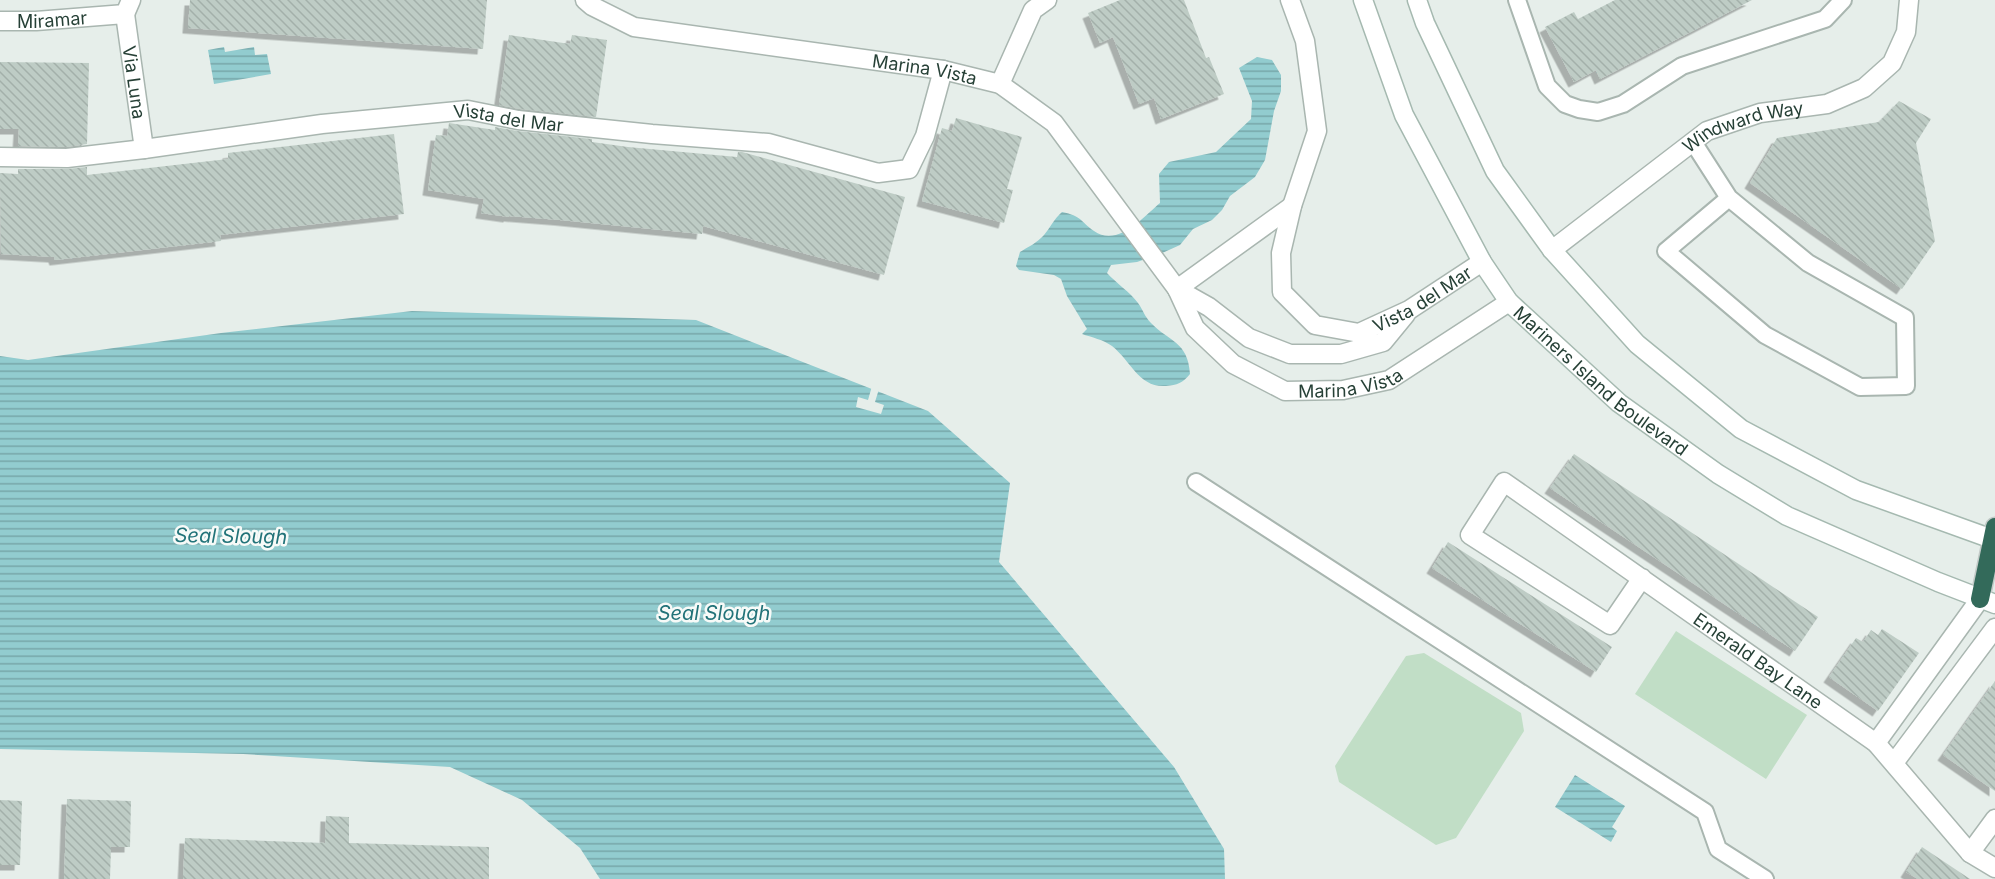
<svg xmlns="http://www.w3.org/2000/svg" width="1995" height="879" viewBox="0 0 1995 879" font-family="Inter,sans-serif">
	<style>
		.garden { fill: #c1dec6 }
		.water { fill: url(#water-rules) }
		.pier { fill: #e6eeea }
		.building { fill: url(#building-back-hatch); filter: url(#shadow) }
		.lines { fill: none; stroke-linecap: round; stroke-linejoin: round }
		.lane-casing { stroke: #a9b6b0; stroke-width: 20 }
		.street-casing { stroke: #a9b6b0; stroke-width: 21 }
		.secondary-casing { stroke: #a5b9b0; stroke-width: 21 }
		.highway-casing { stroke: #c2cac7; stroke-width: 21 }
		.lane { stroke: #fff; stroke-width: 16 }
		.street { stroke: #fff; stroke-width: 18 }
		.secondary { stroke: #fff; stroke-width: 18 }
		.highway { stroke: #336a5a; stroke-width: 18 }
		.labels { text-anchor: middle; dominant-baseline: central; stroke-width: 5; stroke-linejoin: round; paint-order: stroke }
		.street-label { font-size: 18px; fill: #264036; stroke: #f7faf8 }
		.water-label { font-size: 20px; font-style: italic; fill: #227379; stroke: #f7faf8 }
	</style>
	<defs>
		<pattern id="water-rules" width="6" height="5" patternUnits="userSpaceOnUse" patternTransform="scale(1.5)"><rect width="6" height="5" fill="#92cccf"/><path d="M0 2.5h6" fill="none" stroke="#77a7a9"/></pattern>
		<pattern id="building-back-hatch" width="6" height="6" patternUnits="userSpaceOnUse" patternTransform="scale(1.5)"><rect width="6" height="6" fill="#beccc5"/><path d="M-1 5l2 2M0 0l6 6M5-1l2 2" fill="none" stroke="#a3b0aa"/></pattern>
		<filter id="shadow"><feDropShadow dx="-5.5" dy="5.5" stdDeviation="0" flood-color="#0004"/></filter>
	</defs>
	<rect width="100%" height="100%" fill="#e6eeea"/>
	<g class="garden">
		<path d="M 1676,631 L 1807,715 L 1766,779 L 1635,694 Z"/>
		<path d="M 1424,653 L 1521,713 L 1524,731 L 1456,838 L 1436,845 L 1339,782 L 1335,766 L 1406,656 Z"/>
	</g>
	<g class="water">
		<path d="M 224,47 L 225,52 L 254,47 L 255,55 L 267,54 L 271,74 L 214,84 L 208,50 Z"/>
		<path d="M 1257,57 L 1272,60 L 1281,75 L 1281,91 L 1274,111 L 1265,160 L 1255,177 L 1230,196 L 1222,210 L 1212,220 L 1193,229 L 1180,245 L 1160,254 L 1137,262 L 1111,265 L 1107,273 C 1116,283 1130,292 1138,303 C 1143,310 1145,317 1151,323 C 1169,342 1188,341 1190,374 C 1183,383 1177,385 1166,386 C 1139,388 1131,361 1112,346 C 1104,340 1091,337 1082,334 L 1087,329 L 1067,296 L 1061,279 L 1054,275 L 1019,270 L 1016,266 L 1020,252 C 1028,247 1037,243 1044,235 C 1050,228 1054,219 1062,212 C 1082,216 1080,221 1094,231 C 1118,248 1144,216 1160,203 L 1159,174 L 1169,162 L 1216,152 L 1251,119 L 1252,101 L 1239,68 Z"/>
		<path d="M 412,311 L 696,320 L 928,411 L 1010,483 L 999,562 L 1174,767 L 1224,849 L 1225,879 L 600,879 L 580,848 L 522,800 L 450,767 L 243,754 L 0,749 L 0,356 L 28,360 L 221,333 Z"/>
		<path d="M 1575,775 L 1625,806 L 1612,827 L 1617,831 L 1611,842 L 1555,807 Z"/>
	</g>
	<path class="pier" d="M 872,386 L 879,389 L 875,402 L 884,405 L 881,414 L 856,407 L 858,397 L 868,400 Z"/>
	<g class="building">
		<path d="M 190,0 L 487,0 L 483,49 L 188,28 Z"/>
		<path d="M 1120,0 L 1184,0 L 1206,58 L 1209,57 L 1224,94 L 1161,119 L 1154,98 L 1139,104 L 1113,37 L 1100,43 L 1088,13 Z"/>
		<path d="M 1615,0 L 1752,0 L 1600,79 L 1596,70 L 1574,82 L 1545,27 L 1574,12 L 1578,19 Z"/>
		<path d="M 509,35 L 570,44 L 572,35 L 607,40 L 596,117 L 520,109 L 499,105 Z"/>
		<path d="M 0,62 L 89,63 L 87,144 L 66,147 L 18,146 L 19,129 L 0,129 Z"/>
		<path d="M 1899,101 L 1931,119 L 1916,143 L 1935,241 L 1902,289 L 1750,183 L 1777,138 L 1879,122 Z"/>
		<path d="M 956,118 L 1022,137 L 1007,189 L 1013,190 L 1004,223 L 922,201 L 942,128 L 952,131 Z"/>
		<path d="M 449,123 L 495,130 L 495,127 L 517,131 L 592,139 L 592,142 L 628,147 L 737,157 L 738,152 L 742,152 L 905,197 L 884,275 L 703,226 L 702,234 L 560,220 L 509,216 L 509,217 L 481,213 L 484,199 L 428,190 L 436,135 L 447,136 Z"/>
		<path d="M 394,134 L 404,214 L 220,235 L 221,241 L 55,260 L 54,257 L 1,254 L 0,173 L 18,174 L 18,169 L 67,169 L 87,167 L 87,175 L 228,159 L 228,153 Z"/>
		<path d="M 1574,454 L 1818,617 L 1795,651 L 1550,488 Z"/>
		<path d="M 1448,542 L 1612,647 L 1596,672 L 1432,568 Z"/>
		<path d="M 1882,629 L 1919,653 L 1878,711 L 1829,677 L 1856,638 L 1863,642 L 1871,630 L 1878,635 Z"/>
		<path d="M 1995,681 L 1995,791 L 1943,755 Z"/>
		<path d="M 67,799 L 131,801 L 130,847 L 111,847 L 110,879 L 64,879 Z"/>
		<path d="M 0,800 L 22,801 L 20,865 L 0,865 Z"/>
		<path d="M 326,816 L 349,817 L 349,843 L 489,847 L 489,879 L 183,879 L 185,838 L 325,843 Z"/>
		<path d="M 1922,847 L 1970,879 L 1918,879 L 1906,872 Z"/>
	</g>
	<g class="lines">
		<g class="lane-casing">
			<g id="lane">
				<path d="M 1517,0 L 1547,86 L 1565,104 L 1579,109 L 1598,112 L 1623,104 L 1682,66 L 1825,19 L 1843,0"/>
				<path d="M 1693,142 L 1729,198 L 1808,263 L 1905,318 L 1906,386 L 1860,387 L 1765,335 L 1666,251 L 1729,198"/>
				<path d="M 1196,482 L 1705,812 L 1718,849 L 1765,879"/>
			</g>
		</g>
		<g class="street-casing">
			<g id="street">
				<path id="s1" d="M 585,0 L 592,6 L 634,27 L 943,70 L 1000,84 L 1054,123 L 1177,289 L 1195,328 L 1233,364 L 1285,391 L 1343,390 L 1389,380 L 1509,302"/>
				<path id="s2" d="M 1290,0 L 1305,41 L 1317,131 L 1292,206 L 1281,253 L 1282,292 L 1315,325 L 1359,333 L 1409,310 L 1482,262"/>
				<path id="s3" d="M 125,14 L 144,149"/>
				<path id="s4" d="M 0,21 L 36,21 L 125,14 L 131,0"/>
				<path d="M 1000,84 L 1033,10 L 1047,0"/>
				<path id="s5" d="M 0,157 L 67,158 L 144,149 L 322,124 L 468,110 L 518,120 L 652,134 L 768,143 L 878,173 L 909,169 L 925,136 L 943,70"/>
				<path id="s6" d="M 1552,250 L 1707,131 L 1760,113 L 1827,104 L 1864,88 L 1892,63 L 1906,32 L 1909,0"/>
				<path d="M 1177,289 L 1209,307 L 1249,338 L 1290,354 L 1341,354 L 1383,342 L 1406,314"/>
				<path d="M 1177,289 L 1292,206"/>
				<path id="s7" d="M 1642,578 L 1610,625 L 1470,535 L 1504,482 L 1876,743 L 1970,853 L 1995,868"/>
				<path d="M 1876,743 L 1980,599"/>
				<path d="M 1894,763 L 1995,628"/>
				<path d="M 1970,853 L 1995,819"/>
			</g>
		</g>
		<g class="secondary-casing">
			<g id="secondary">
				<path id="s8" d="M 1363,0 L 1404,115 L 1482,262 L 1509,302 L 1619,403 L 1718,474 L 1787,516 L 1938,582 L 1995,604"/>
				<path d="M 1417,0 L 1425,23 L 1495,171 L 1552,250 L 1637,344 L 1741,429 L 1856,490 L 1995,540"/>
			</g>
		</g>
		<g class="highway-casing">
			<path id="highway" d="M 1980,599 L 1995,527"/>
		</g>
		<use href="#lane" class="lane"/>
		<use href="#street" class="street"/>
		<use href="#secondary" class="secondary"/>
		<use href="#highway" class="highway"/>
	</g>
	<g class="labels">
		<g class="street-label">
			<text stroke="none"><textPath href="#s4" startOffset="52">Miramar</textPath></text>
			<text stroke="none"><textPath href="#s1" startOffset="350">Marina Vista</textPath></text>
			<text stroke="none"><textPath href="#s3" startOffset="69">Via Luna</textPath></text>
			<text stroke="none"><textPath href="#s5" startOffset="512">Vista del Mar</textPath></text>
			<text stroke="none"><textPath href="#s6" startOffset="231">Windward Way</textPath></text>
			<text stroke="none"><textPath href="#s2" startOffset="464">Vista del Mar</textPath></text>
			<text stroke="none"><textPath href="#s8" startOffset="458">Mariners Island Boulevard</textPath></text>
			<text stroke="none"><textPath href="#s1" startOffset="920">Marina Vista</textPath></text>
			<text stroke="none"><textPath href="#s7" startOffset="597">Emerald Bay Lane</textPath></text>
		</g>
		<g class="water-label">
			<text transform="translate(231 536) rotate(1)">Seal Slough</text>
			<text x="714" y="613">Seal Slough</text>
		</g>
	</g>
</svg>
